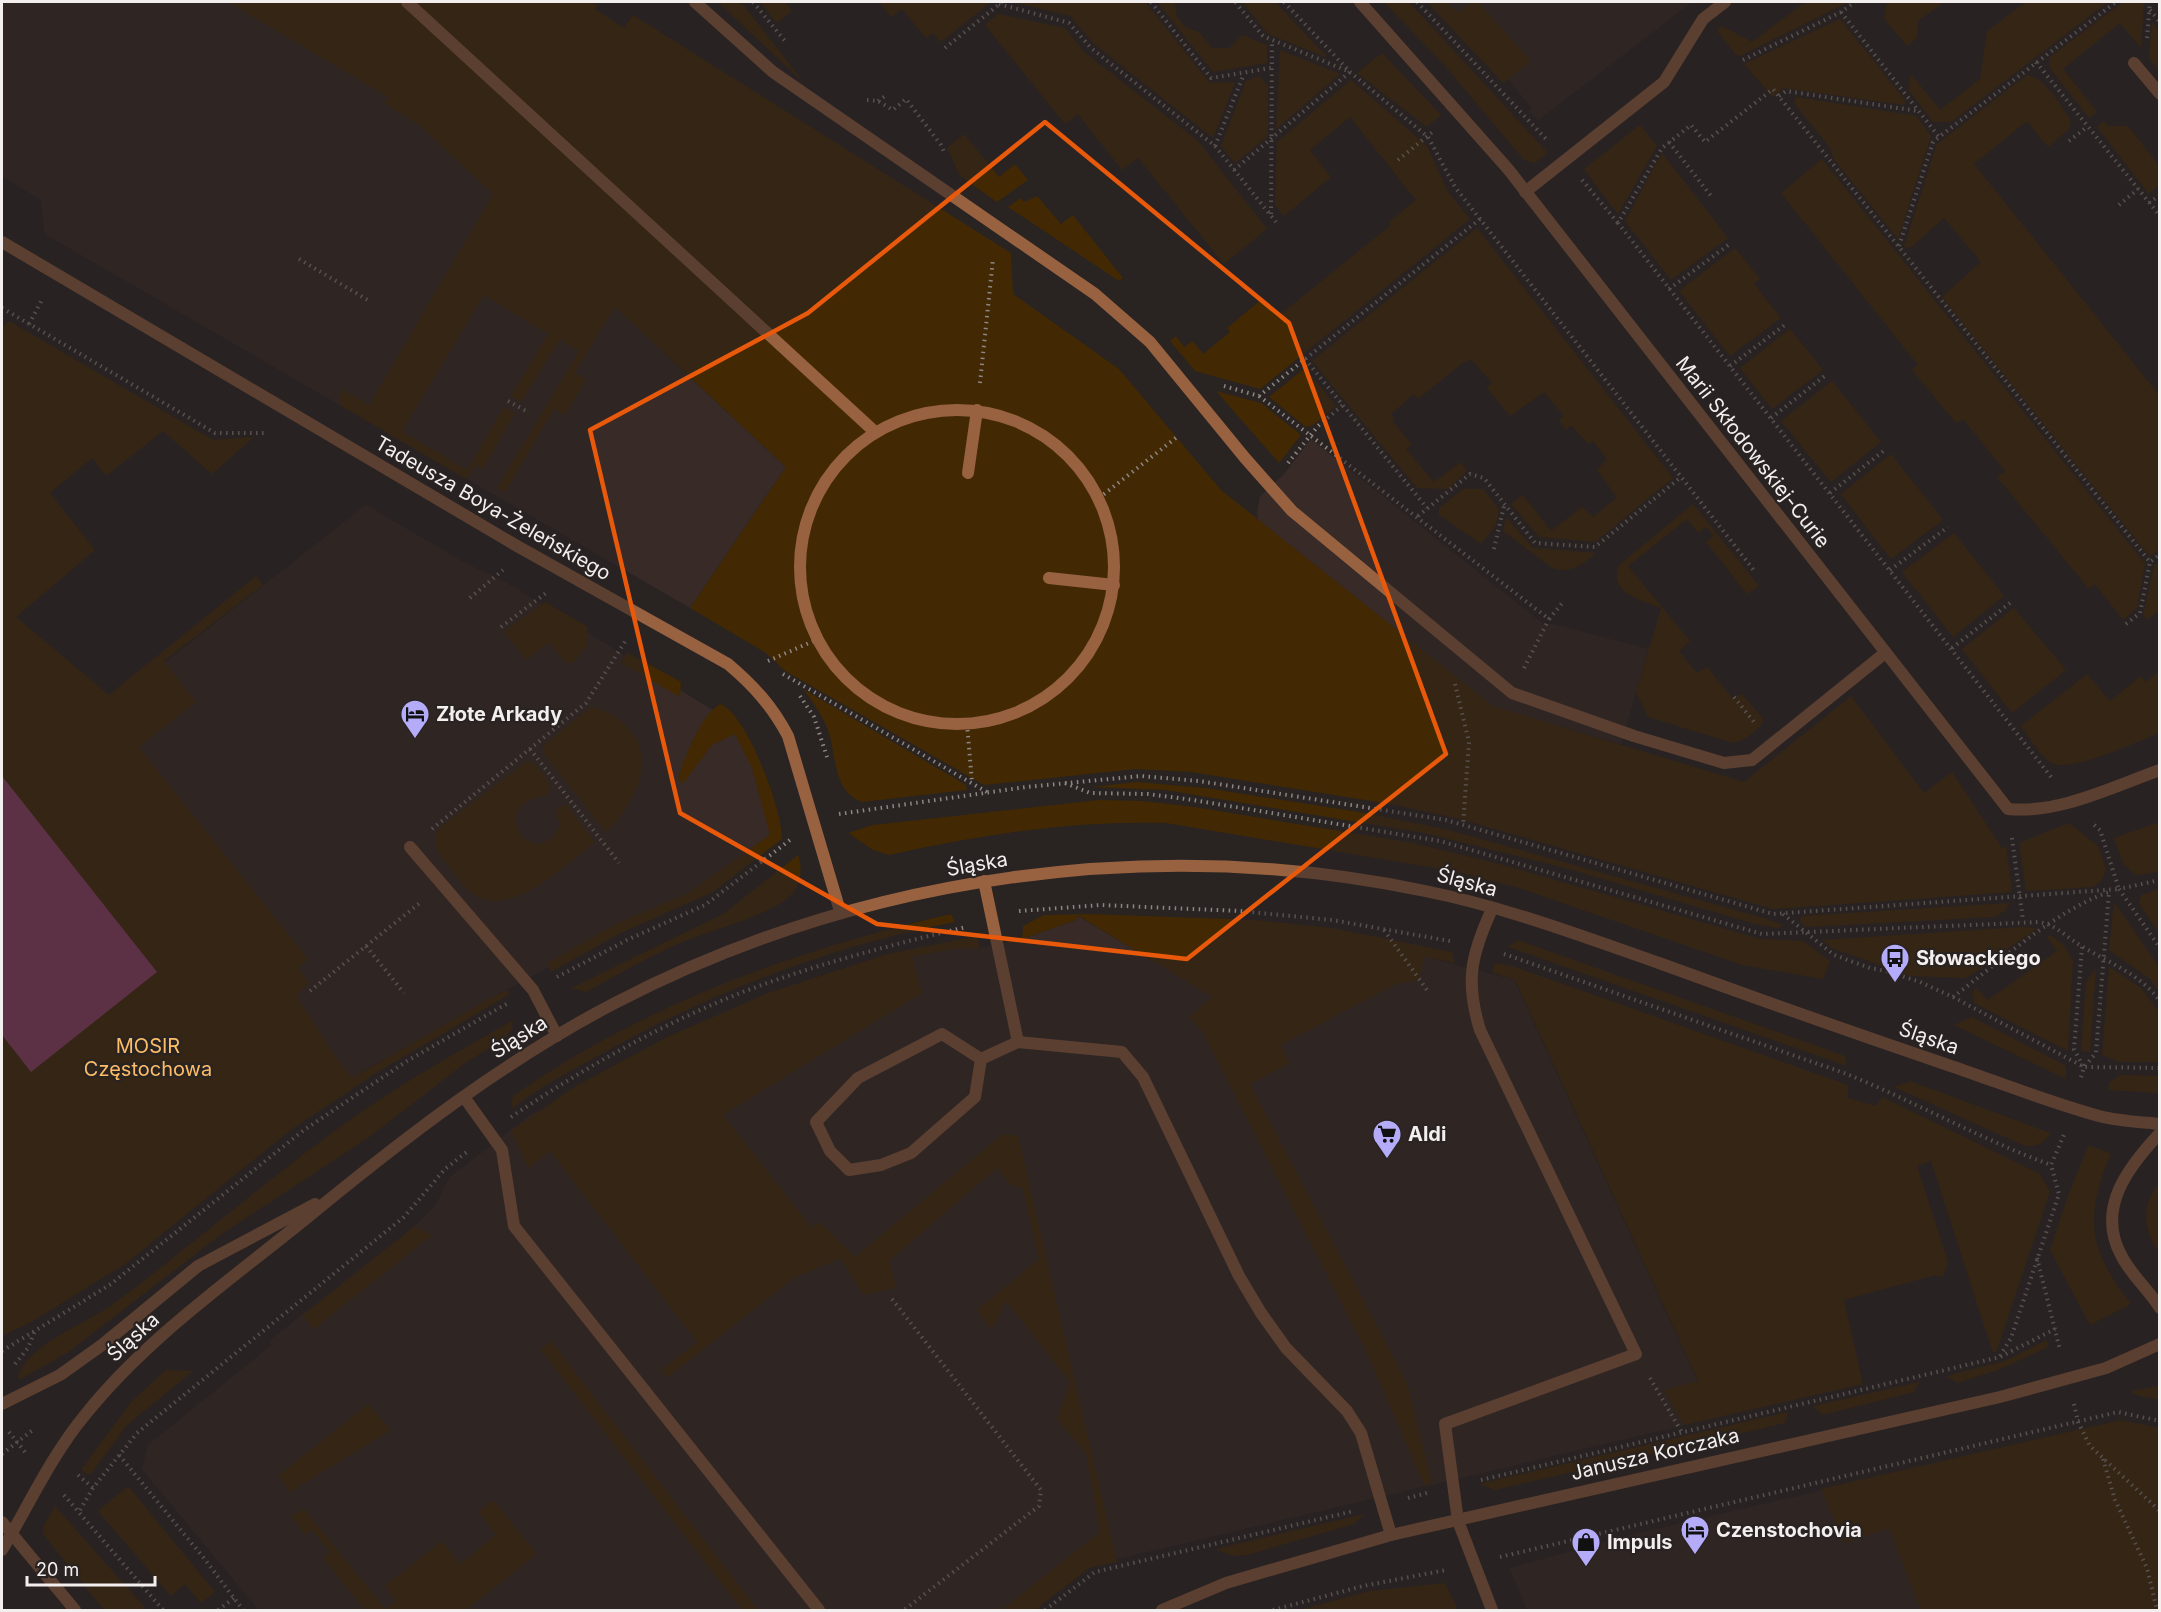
<svg xmlns="http://www.w3.org/2000/svg" width="2161" height="1612" viewBox="0 0 2161 1612" font-family="Inter,sans-serif">
	<style>
		.built { fill: #372a27 }
		.green { fill: #422903 }
		.water { fill: #99416f }
		.lines { fill: none; stroke-linecap: round; stroke-linejoin: round }
		.path { stroke: #8c8786; stroke-width: 4; stroke-dasharray: 1.5 4.5; stroke-linecap: butt }
		.service { stroke: #986241; stroke-width: 12 }
		.pedestrian { stroke: #986241; stroke-width: 12 }
		.minor { stroke: #986241; stroke-width: 12 }
		.tertiary { stroke: #986241; stroke-width: 12 }
		.marked { fill: none; stroke: #e8590c; stroke-width: 4.5; stroke-linejoin: round }
		.labels { text-anchor: middle; dominant-baseline: central; stroke-width: 4.5; stroke-linejoin: round; paint-order: stroke }
		.street-label { font-size: 20px; fill: #f3efee; stroke: #292322 }
		.poi-label { font-size: 20px; font-weight: bold; fill: #f3efee; stroke: #292322; text-anchor: start }
		.park-label { font-size: 20px; fill: #fcbd67; stroke: #292322 }
	</style>
	<rect width="100%" height="100%" fill="#292322"/>
	<g class="built">
		<path d="M 2,2 L 285,2 L 404,73 L 385,104 L 419,125 L 786,467 L 690,608 L 45,234 L 41,200 L 2,176 Z"/>
		<path d="M 1427,2 L 1692,2 L 1538,120 L 1529,111 L 1532,108 L 1508,79 L 1503,83 Z"/>
		<path d="M 1311,439 L 1543,624 L 1552,624 L 1648,649 L 1621,744 L 1493,706 L 1258,520 L 1257,513 L 1260,496 L 1284,474 Z"/>
		<path d="M 366,505 L 463,562 L 505,582 L 711,709 L 726,714 L 739,728 L 777,835 L 692,897 L 623,927 L 487,1000 L 363,1071 L 340,1088 L 101,713 Z"/>
		<path d="M 1078,916 L 1213,997 L 1424,957 L 1514,980 L 1714,1418 L 1117,1559 L 1117,1562 L 1089,1568 L 1035,1610 L 259,1610 L 142,1469 L 148,1445 L 272,1345 L 269,1341 L 414,1227 L 436,1205 L 450,1177 L 532,1114 L 911,957 L 953,949 L 980,948 L 1022,939 L 1076,920 Z"/>
		<path d="M 1931,1465 L 1983,1610 L 1527,1610 L 1510,1568 L 1627,1536 Z"/>
	</g>
	<g class="green">
		<path d="M 228,2 L 591,2 L 597,5 L 595,9 L 624,28 L 633,15 L 1011,253 L 1013,294 L 1119,369 L 1221,490 L 1493,706 L 1744,782 L 1851,696 L 1924,793 L 1952,772 L 2002,848 L 2006,847 L 2012,892 L 1773,909 L 1460,819 L 1396,805 L 1191,772 L 1136,769 L 984,785 L 785,671 L 766,653 L 690,608 L 786,467 L 615,307 L 575,372 L 586,380 L 565,415 L 554,409 L 505,492 L 497,488 L 579,351 L 560,340 L 521,402 L 511,396 L 548,334 L 484,295 L 402,431 L 467,470 L 504,407 L 515,413 L 483,469 L 476,465 L 466,479 L 343,407 L 339,402 L 341,389 L 369,405 L 493,194 L 419,125 L 385,104 L 388,97 Z"/>
		<path d="M 718,2 L 741,2 L 805,84 Z"/>
		<path d="M 760,2 L 785,2 L 792,11 L 777,23 Z"/>
		<path d="M 879,2 L 991,2 L 941,42 L 933,33 L 926,38 L 902,9 L 891,17 Z"/>
		<path d="M 1019,2 L 1145,2 L 1210,83 L 1235,82 L 1213,138 L 1094,44 L 1070,16 L 1017,3 Z"/>
		<path d="M 1157,2 L 1175,2 L 1177,17 L 1185,27 L 1199,32 L 1212,48 L 1229,48 L 1242,35 L 1267,45 L 1267,63 L 1213,72 Z"/>
		<path d="M 1242,2 L 1275,2 L 1328,58 L 1268,34 Z"/>
		<path d="M 1384,2 L 1409,2 L 1548,153 L 1535,163 L 1524,160 L 1446,67 Z"/>
		<path d="M 1427,2 L 1446,2 L 1458,13 L 1471,2 L 1478,2 L 1531,61 L 1503,83 Z"/>
		<path d="M 1805,2 L 1848,2 L 1738,57 L 1717,31 L 1722,26 L 1752,42 Z"/>
		<path d="M 1887,2 L 1944,2 L 1918,21 L 1917,38 L 1907,46 L 1884,18 Z"/>
		<path d="M 2026,2 L 2108,2 L 1951,122 L 1933,122 L 1908,89 L 1911,74 L 1940,110 L 1980,79 L 1987,31 Z"/>
		<path d="M 2123,2 L 2144,2 L 2141,48 L 2120,23 L 2063,69 L 2097,112 L 2089,118 L 2050,68 L 2049,58 Z"/>
		<path d="M 998,14 L 1065,28 L 1084,52 L 1198,141 L 1267,229 L 1224,264 L 1138,158 L 1122,170 L 1078,114 L 1065,124 L 985,25 Z"/>
		<path d="M 1840,19 L 1905,100 L 1904,105 L 1783,88 L 1773,97 L 1744,64 Z"/>
		<path d="M 2152,22 L 2159,31 L 2159,72 L 2149,58 Z"/>
		<path d="M 1280,50 L 1340,74 L 1276,129 Z"/>
		<path d="M 1382,53 L 1441,115 L 1427,127 L 1357,73 Z"/>
		<path d="M 2027,75 C 2047,79 2059,104 2071,120 L 2069,129 L 2048,147 L 2027,121 L 1974,164 L 2159,395 L 2159,549 L 2150,557 L 1942,297 L 1981,262 L 1944,218 L 1910,248 L 1904,247 L 1937,144 Z"/>
		<path d="M 1259,76 L 1268,86 L 1268,136 L 1235,163 L 1221,146 L 1246,81 Z"/>
		<path d="M 1351,80 L 1427,146 L 1448,192 L 1470,219 L 1260,389 L 1195,371 L 1170,341 L 1176,336 L 1184,347 L 1193,341 L 1203,354 L 1230,332 L 1227,328 L 1262,299 L 1277,317 L 1391,225 L 1389,222 L 1416,200 L 1350,117 L 1310,150 L 1331,177 L 1284,216 L 1275,205 L 1277,142 Z"/>
		<path d="M 1796,97 L 1916,116 L 1931,136 L 1898,239 L 1833,158 L 1831,149 L 1794,103 Z"/>
		<path d="M 2104,121 L 2108,126 L 2128,126 L 2159,166 L 2159,185 L 2149,194 L 2097,127 Z"/>
		<path d="M 1640,125 L 1657,146 L 1618,214 L 1584,169 Z"/>
		<path d="M 964,134 L 999,177 L 1015,164 L 1028,180 L 997,202 L 960,176 L 947,148 Z"/>
		<path d="M 1662,153 L 1728,238 L 1671,280 L 1625,221 Z"/>
		<path d="M 1822,159 L 2145,564 L 2137,608 L 2123,620 L 2095,584 L 2089,589 L 1997,477 L 2005,471 L 1963,419 L 1956,423 L 1912,370 L 1918,365 L 1781,193 Z"/>
		<path d="M 1037,196 L 1061,224 L 1073,215 L 1123,278 L 1119,281 L 1008,207 L 1021,198 L 1024,202 Z"/>
		<path d="M 1477,228 L 1673,478 L 1595,542 L 1539,537 L 1511,504 L 1523,495 L 1551,531 L 1582,507 L 1593,517 L 1617,498 L 1597,470 L 1607,459 L 1593,441 L 1588,444 L 1571,425 L 1566,430 L 1559,420 L 1564,416 L 1544,392 L 1510,416 L 1487,388 L 1492,383 L 1471,359 L 1466,363 L 1465,361 L 1418,399 L 1414,394 L 1391,414 L 1394,418 L 1392,420 L 1412,445 L 1406,449 L 1434,482 L 1461,462 L 1467,471 L 1448,489 L 1417,488 L 1312,361 Z"/>
		<path d="M 1735,248 L 1760,279 L 1754,284 L 1781,318 L 1730,356 L 1679,291 Z"/>
		<path d="M 9,321 L 213,440 L 254,437 L 212,474 L 163,431 L 106,476 L 92,458 L 50,493 L 95,550 L 16,617 L 109,695 L 256,576 L 263,585 L 164,661 L 196,702 L 139,747 L 308,959 L 298,968 L 309,983 L 296,995 L 333,1053 L 352,1078 L 487,1000 L 507,990 L 510,994 L 378,1072 L 292,1129 L 125,1264 L 33,1321 L 2,1336 L 2,328 Z"/>
		<path d="M 1790,329 L 1823,370 L 1772,409 L 1740,368 Z"/>
		<path d="M 1305,368 L 1336,406 L 1313,425 L 1306,427 L 1269,397 Z"/>
		<path d="M 1832,381 L 1881,442 L 1831,482 L 1781,421 Z"/>
		<path d="M 1216,391 L 1261,403 L 1301,435 L 1279,463 Z"/>
		<path d="M 1891,454 L 1943,520 L 1891,559 L 1841,494 Z"/>
		<path d="M 1463,489 L 1483,489 L 1499,509 L 1496,525 L 1481,544 L 1439,515 L 1439,508 Z"/>
		<path d="M 1693,504 L 1759,586 L 1747,594 L 1706,542 L 1714,536 L 1706,527 L 1698,533 L 1687,519 L 1628,566 L 1690,641 L 1679,651 L 1697,673 L 1707,667 L 1732,698 L 1742,694 L 1763,719 L 1762,725 L 1745,739 L 1733,743 L 1648,717 L 1636,692 L 1661,608 C 1642,600 1608,594 1619,565 Z"/>
		<path d="M 1506,517 L 1533,548 L 1596,553 C 1582,565 1571,574 1552,568 L 1503,531 Z"/>
		<path d="M 1954,533 L 2004,596 L 1953,637 L 1902,572 Z"/>
		<path d="M 2159,561 L 2159,611 L 2147,620 L 2143,615 L 2154,566 Z"/>
		<path d="M 545,602 L 588,627 L 587,645 L 573,663 L 565,663 L 549,642 L 526,660 L 504,632 Z"/>
		<path d="M 2014,608 L 2066,670 L 2012,713 L 1962,649 Z"/>
		<path d="M 627,652 L 681,682 L 680,697 L 621,663 Z"/>
		<path d="M 2159,672 L 2159,733 C 2139,741 2067,775 2050,762 C 2039,755 2029,736 2021,726 L 2087,674 L 2110,701 L 2141,676 L 2146,682 Z"/>
		<path d="M 803,689 L 966,785 L 967,790 L 862,802 C 833,791 837,759 829,733 C 824,717 813,702 803,689 Z"/>
		<path d="M 720,704 C 747,713 783,812 782,839 L 713,892 L 623,932 L 551,972 L 547,963 L 618,923 L 688,893 L 770,835 L 752,768 L 735,734 L 712,745 L 684,782 L 682,783 L 678,778 C 685,757 701,715 720,704 Z"/>
		<path d="M 591,707 C 604,709 614,715 624,724 C 661,756 634,805 606,833 L 543,752 L 545,744 Z"/>
		<path d="M 527,761 C 539,764 548,779 550,790 L 546,796 C 530,796 518,805 515,821 L 522,838 L 538,845 L 551,839 L 560,825 L 556,816 L 557,809 L 566,804 L 595,842 C 567,864 508,922 472,893 C 463,886 455,874 448,865 C 438,854 431,843 439,828 Z"/>
		<path d="M 1137,782 L 1206,788 L 1365,813 L 1449,830 L 1767,919 L 1784,926 L 1776,928 L 1755,924 L 1565,868 L 1424,833 L 1165,790 L 1092,787 Z"/>
		<path d="M 1099,800 L 1142,801 L 1195,807 L 1413,843 L 1503,865 L 1760,939 L 1803,941 L 1830,961 L 1823,979 L 1742,965 L 1519,888 L 1454,871 L 1166,823 C 1072,821 981,834 889,855 L 873,850 L 848,833 L 873,825 Z"/>
		<path d="M 2159,822 L 2159,872 L 2136,875 L 2123,864 L 2114,838 Z"/>
		<path d="M 2069,823 L 2098,846 L 2106,869 L 2101,881 L 2093,887 L 2026,891 L 2019,843 Z"/>
		<path d="M 798,855 C 803,870 801,886 789,897 C 769,915 715,929 688,940 C 653,954 619,974 586,992 L 571,988 L 723,914 Z"/>
		<path d="M 2159,889 L 2160,889 L 2159,933 L 2139,903 L 2141,895 Z"/>
		<path d="M 2114,902 L 2159,967 L 2159,992 L 2150,979 L 2109,950 Z"/>
		<path d="M 2010,903 L 2005,911 L 1994,917 L 1806,927 L 1799,921 L 1802,916 Z"/>
		<path d="M 951,914 L 955,922 C 833,946 714,991 605,1052 C 572,1070 540,1087 511,1109 L 513,1096 C 645,1004 795,950 951,914 Z"/>
		<path d="M 1092,914 L 1255,920 L 1332,928 L 1452,952 L 1455,963 L 1424,957 L 1419,980 L 1396,984 L 1281,1045 L 1290,1063 L 1250,1084 L 1407,1383 L 1432,1483 L 1424,1485 L 1367,1353 L 1202,1031 L 1189,1017 L 1212,997 L 1079,916 L 1076,920 L 1022,939 L 1023,926 L 1044,915 Z"/>
		<path d="M 2023,927 L 2037,928 L 1967,978 L 1910,976 L 1832,948 L 1822,940 Z"/>
		<path d="M 2050,935 L 2064,945 L 2073,961 L 2068,1051 L 1974,1003 L 1972,992 L 1977,988 L 1987,1000 L 1995,995 L 2057,951 L 2047,937 Z"/>
		<path d="M 977,936 L 980,948 L 953,949 L 912,957 L 922,993 L 723,1115 L 812,1228 L 820,1222 L 855,1257 L 1003,1134 L 1018,1136 L 1117,1562 L 1089,1568 L 1035,1610 L 1001,1610 L 1100,1532 L 1086,1454 L 1057,1419 L 1070,1382 L 1006,1301 L 994,1326 L 989,1327 L 977,1310 L 1039,1259 L 1023,1189 L 1011,1185 L 997,1168 L 889,1261 L 896,1285 L 892,1289 L 863,1295 L 841,1258 L 794,1278 L 667,1378 L 661,1370 L 697,1342 L 550,1151 L 528,1168 L 511,1131 L 574,1087 L 667,1037 L 768,993 L 888,954 Z"/>
		<path d="M 1518,940 L 1845,1056 L 1847,1066 L 1508,947 Z"/>
		<path d="M 1495,963 L 1515,967 L 1848,1085 L 1848,1098 L 1876,1106 L 1882,1097 L 2040,1174 L 2050,1192 L 1997,1350 L 1993,1353 L 1931,1161 L 1917,1166 L 1948,1262 L 1943,1277 L 1936,1275 L 1844,1300 L 1863,1384 L 1684,1425 L 1664,1390 L 1698,1381 L 1515,980 L 1492,972 Z"/>
		<path d="M 2109,967 L 2141,988 L 2159,1012 L 2159,1062 L 2119,1062 L 2102,1055 Z"/>
		<path d="M 2096,968 L 2090,1052 L 2081,1051 L 2086,982 Z"/>
		<path d="M 1972,1017 L 2066,1066 L 2066,1079 L 1954,1025 Z"/>
		<path d="M 513,1020 L 512,1029 L 504,1039 L 465,1063 L 368,1138 L 223,1233 L 67,1353 L 19,1380 L 18,1377 C 27,1345 87,1323 113,1304 C 188,1249 257,1188 332,1133 C 389,1090 451,1056 513,1020 Z"/>
		<path d="M 2120,1075 L 2159,1076 L 2159,1093 L 2109,1090 L 2109,1083 Z"/>
		<path d="M 1910,1081 L 2050,1133 C 2045,1144 2036,1147 2025,1146 L 1894,1087 Z"/>
		<path d="M 2089,1145 L 2111,1154 C 2084,1217 2088,1250 2131,1304 L 2090,1325 L 2050,1250 L 2068,1195 Z"/>
		<path d="M 2159,1183 L 2159,1251 C 2142,1230 2142,1204 2159,1183 Z"/>
		<path d="M 414,1227 L 432,1235 L 314,1329 L 303,1315 Z"/>
		<path d="M 2047,1340 L 2048,1347 L 1998,1370 L 1957,1383 L 1946,1376 L 2005,1361 Z"/>
		<path d="M 551,1341 L 758,1610 L 742,1610 L 540,1349 Z"/>
		<path d="M 166,1370 L 193,1371 L 127,1425 L 90,1475 L 81,1470 L 132,1401 Z"/>
		<path d="M 1920,1382 L 1914,1392 L 1822,1415 L 1813,1406 Z"/>
		<path d="M 2159,1386 L 2159,1400 L 2132,1394 L 2132,1391 Z"/>
		<path d="M 368,1404 L 391,1430 L 290,1492 L 278,1476 Z"/>
		<path d="M 1788,1412 L 1785,1423 L 1495,1490 L 1479,1484 Z"/>
		<path d="M 2121,1420 L 2159,1428 L 2159,1610 L 1921,1610 L 1889,1528 L 1845,1543 L 1821,1489 Z"/>
		<path d="M 128,1486 L 215,1592 L 201,1603 L 185,1584 L 171,1596 L 98,1511 Z"/>
		<path d="M 493,1500 L 537,1554 L 466,1610 L 365,1610 L 323,1558 L 330,1552 L 312,1530 L 305,1535 L 291,1516 L 304,1509 L 386,1610 L 396,1601 L 385,1586 L 442,1541 L 460,1564 L 496,1535 L 478,1512 Z"/>
		<path d="M 55,1506 L 147,1610 L 104,1610 L 43,1534 L 43,1527 Z"/>
		<path d="M 1364,1514 L 1354,1524 L 1247,1555 L 1232,1556 L 1216,1549 Z"/>
		<path d="M 1445,1583 L 1458,1610 L 1299,1610 L 1370,1591 Z"/>
	</g>
	<path class="water" d="M 2,776 L 157,972 L 31,1072 L 2,1035 Z"/>
	<g class="lines">
		<g class="path">
			<path d="M 753,2 L 785,41"/>
			<path d="M 1151,2 L 1211,78 L 1271,68"/>
			<path d="M 1284,2 L 1350,72 L 1428,137 L 1455,187 L 1756,573"/>
			<path d="M 1417,2 L 1546,139"/>
			<path d="M 999,4 L 1069,23 L 1091,48 L 1215,146 L 1276,222"/>
			<path d="M 2150,10 L 2160,22"/>
			<path d="M 1841,12 L 1939,137 L 2116,2"/>
			<path d="M 2147,38 L 2150,2"/>
			<path d="M 945,48 L 1002,2"/>
			<path d="M 1743,60 L 1841,12 L 1855,2"/>
			<path d="M 2036,62 L 2160,216"/>
			<path d="M 1779,96 L 1786,91 L 1918,111"/>
			<path d="M 867,100 L 878,101 L 893,110 L 906,99 L 941,145 L 945,154"/>
			<path d="M 878,101 L 885,96"/>
			<path d="M 2069,141 L 2087,127"/>
			<path d="M 1669,142 L 1711,196"/>
			<path d="M 1215,146 L 1244,74"/>
			<path d="M 1398,160 L 1435,130"/>
			<path d="M 1234,170 L 1350,72 L 1263,36 L 1235,2"/>
			<path d="M 1582,180 L 1618,223"/>
			<path d="M 2149,203 L 2160,195"/>
			<path d="M 2119,205 L 2138,189"/>
			<path d="M 1271,214 L 1272,40"/>
			<path d="M 1899,246 L 1933,142 L 1939,137"/>
			<path d="M 299,259 L 371,302"/>
			<path d="M 1669,289 L 1731,243"/>
			<path d="M 2,308 L 215,433 L 267,433"/>
			<path d="M 29,324 L 43,298"/>
			<path d="M 1305,359 L 1427,508"/>
			<path d="M 1730,366 L 1786,324"/>
			<path d="M 980,383 L 993,259"/>
			<path d="M 1224,386 L 1259,396 L 1480,219"/>
			<path d="M 1259,396 L 1549,619 L 1564,601"/>
			<path d="M 508,401 L 528,412"/>
			<path d="M 1771,418 L 1826,375"/>
			<path d="M 1288,463 L 1318,426 L 1343,405"/>
			<path d="M 1830,493 L 1886,449"/>
			<path d="M 1099,498 L 1177,437"/>
			<path d="M 1418,516 L 1470,474 L 1484,478 L 1535,543 L 1595,547 L 1681,477"/>
			<path d="M 1494,549 L 1504,506"/>
			<path d="M 1890,570 L 1948,527"/>
			<path d="M 470,598 L 503,570"/>
			<path d="M 2126,624 L 2140,613 L 2150,562"/>
			<path d="M 501,627 L 546,593"/>
			<path d="M 1952,648 L 2010,603"/>
			<path d="M 768,661 L 818,639"/>
			<path d="M 1524,668 L 1549,619"/>
			<path d="M 783,674 L 987,792"/>
			<path d="M 1455,684 L 1469,742 L 1463,825"/>
			<path d="M 800,696 L 814,717 L 828,760"/>
			<path d="M 1734,697 L 1754,722"/>
			<path d="M 967,724 L 972,782"/>
			<path d="M 530,749 L 619,863"/>
			<path d="M 2051,777 L 1618,223 L 1662,148 L 1691,125 L 1705,142 L 1773,89 L 2150,562 L 2160,554"/>
			<path d="M 1065,783 L 1090,793 L 1148,794 L 1193,800 L 1440,841 L 1762,934 L 2039,922 C 2057,925 2067,938 2083,947 C 2111,964 2140,974 2160,1001"/>
			<path d="M 839,814 L 1026,787 L 1141,776 L 1199,781 L 1446,820 L 1773,914 L 2119,889 L 2100,830 L 2093,824"/>
			<path d="M 432,829 L 586,703 L 626,640"/>
			<path d="M 2012,838 L 2023,920"/>
			<path d="M 2160,880 L 2119,889 L 2160,948"/>
			<path d="M 1019,911 L 1101,905 L 1240,911 L 1332,920 L 1450,941"/>
			<path d="M 1783,914 L 1834,955 L 1870,968 L 1886,971 L 1920,982 L 1953,997 L 2084,1067 L 2160,1068"/>
			<path d="M 1384,930 L 1427,990"/>
			<path d="M 366,946 L 404,993"/>
			<path d="M 2082,947 L 2074,1049 L 2083,1066"/>
			<path d="M 1504,954 L 1844,1073 C 1914,1101 1980,1139 2051,1165"/>
			<path d="M 557,977 L 627,940 L 705,905 L 790,840"/>
			<path d="M 310,991 L 421,902"/>
			<path d="M 1953,997 C 1998,963 2056,910 2109,892 L 2096,1053 L 2084,1067 L 2080,1081"/>
			<path d="M 511,1117 C 584,1068 661,1024 743,992 C 816,964 891,945 966,927"/>
			<path d="M 2037,1258 L 2060,1350"/>
			<path d="M 892,1299 L 1041,1490 L 1039,1506 L 904,1610"/>
			<path d="M 2,1351 L 111,1284 L 304,1130 L 407,1061 L 508,1003"/>
			<path d="M 2000,1356 L 2011,1338 L 2059,1194 L 2051,1165 L 2064,1135"/>
			<path d="M 15,1364 L 28,1348 L 35,1330"/>
			<path d="M 1650,1378 L 1681,1431"/>
			<path d="M 2074,1404 L 2078,1422 L 2090,1446 L 2160,1511"/>
			<path d="M 9,1432 L 25,1452"/>
			<path d="M 2,1454 L 34,1429"/>
			<path d="M 119,1455 L 203,1557 L 243,1610"/>
			<path d="M 2103,1459 L 2115,1500 L 2147,1568 L 2157,1610"/>
			<path d="M 78,1475 L 93,1488"/>
			<path d="M 1481,1480 L 2000,1357 L 2055,1329"/>
			<path d="M 64,1495 L 163,1610"/>
			<path d="M 1408,1498 L 1427,1493"/>
			<path d="M 80,1510 L 93,1488 L 137,1433 L 404,1217 L 445,1169 L 468,1151"/>
			<path d="M 1500,1557 L 2118,1412 L 2160,1421"/>
			<path d="M 218,1610 L 234,1598"/>
			<path d="M 1045,1610 L 1095,1572 L 1354,1511"/>
			<path d="M 1273,1610 L 1363,1586 L 1446,1570"/>
		</g>
		<g class="service">
			<path d="M 695,2 L 773,72 L 1095,294 L 1150,342 L 1245,458 L 1292,511 L 1512,693 L 1634,736 L 1724,763 L 1752,760 L 1885,653"/>
			<path d="M 2134,63 L 2160,94"/>
			<path d="M 1525,192 L 1664,82 L 1703,19 L 1725,2"/>
			<path d="M 410,847 L 533,990 L 557,1036"/>
			<path d="M 984,881 L 1018,1042"/>
			<path d="M 981,1059 L 975,1097 L 911,1153 L 881,1165 L 849,1170 L 830,1151 L 816,1122 L 858,1078 L 942,1034 L 981,1059 L 1018,1042 L 1122,1052 L 1143,1077 L 1239,1276 L 1261,1313 L 1286,1348 L 1347,1411 L 1361,1433 L 1391,1535"/>
			<path d="M 464,1097 L 502,1150 L 514,1226 L 819,1610"/>
			<path d="M 1458,1521 L 1445,1424 L 1636,1354 L 1480,1030 C 1465,981 1471,955 1492,909"/>
		</g>
		<g class="pedestrian">
			<path d="M 407,2 L 875,432"/>
			<circle cx="957" cy="567" r="157"/>
			<path d="M 968,473 L 977,410"/>
			<path d="M 1049,578 L 1114,585"/>
		</g>
		<g class="minor">
			<path d="M 1360,2 L 1508,169 L 2008,809 C 2059,814 2112,787 2160,770"/>
			<path d="M 2,242 L 517,546 L 728,664 C 754,686 772,706 788,736 L 840,911"/>
			<path d="M 1458,1521 L 1492,1610"/>
		</g>
		<g class="tertiary">
			<path d="M 2160,1133 C 2128,1167 2096,1208 2121,1255 C 2131,1275 2148,1289 2160,1308"/>
			<path d="M 2,1404 L 60,1375 L 102,1345 L 198,1266 L 315,1204"/>
			<path d="M 2,1522 L 75,1610"/>
			<path d="M 2,1550 C 29,1505 51,1456 85,1415 C 148,1336 236,1276 314,1212 C 408,1135 507,1059 615,1003 C 862,875 1153,834 1425,891 C 1505,907 1582,936 1659,963 C 1755,998 1851,1032 1948,1065 C 1998,1082 2048,1102 2099,1116 C 2118,1121 2140,1122 2160,1124"/>
			<path d="M 1162,1610 L 1226,1583 L 1391,1535 L 2000,1397 L 2106,1368 L 2160,1344"/>
		</g>
	</g>
	<path d="M0 0H2161V1612H0ZM 1045,122 L 1289,323 L 1446,754 L 1187,959 L 877,924 L 680,813 L 590,430 L 808,313 Z" fill="#292322" fill-opacity=".55" fill-rule="evenodd"/>
	<path class="marked" d="M 1045,122 L 1289,323 L 1446,754 L 1187,959 L 877,924 L 680,813 L 590,430 L 808,313 Z"/>
	<defs>
		<g id="hotel-pin" transform="scale(1.5)"><path d="M0 17L-7.5 6A9.5 9.5 0 1 1 7.5 6Z" fill="#b4acf9" stroke="#292322"/><path d="M-6-4.5h1.5V1H6V5H4.5V3h-9V5H-6ZM-4 0a1.8 1.8 0 1 1 3.6 0ZM.5 0V-2.5h3Q6-2.5 6 0Z" fill="#111"/></g>
		<g id="bus-pin" transform="scale(1.5)"><path d="M0 17L-7.5 6A9.5 9.5 0 1 1 7.5 6Z" fill="#b4acf9" stroke="#292322"/><path d="M-5-6H5V4H4V6H2V4H-2V6H-4V4H-5ZM-3.5-4V0h7V-4ZM-3.5 1.2v1.5H-2V1.2ZM2 1.2v1.5H3.5V1.2Z" fill="#111"/></g>
		<g id="supermarket-pin" transform="scale(1.5)"><path d="M0 17L-7.5 6A9.5 9.5 0 1 1 7.5 6Z" fill="#b4acf9" stroke="#292322"/><path d="M-6-5.5h2.5l.6 2H6L4.5 2H-2.5L-4.4-4H-6ZM-1.5 3.2a1.3 1.3 0 1 0 .1 0ZM3 3.2a1.3 1.3 0 1 0 .1 0Z" fill="#111"/></g>
		<g id="shop-pin" transform="scale(1.5)"><path d="M0 17L-7.5 6A9.5 9.5 0 1 1 7.5 6Z" fill="#b4acf9" stroke="#292322"/><path d="M-5-2.5h2.3a2.7 3.5 0 0 1 5.4 0H5L5.5 6h-11ZM-1.5-2.5h3a1.5 2.3 0 0 0-3 0Z" fill="#111"/></g>
	</defs>
	<g fill-rule="evenodd">
		<use href="#hotel-pin" x="415" y="714"/>
		<use href="#bus-pin" x="1895" y="958"/>
		<use href="#supermarket-pin" x="1387" y="1134"/>
		<use href="#hotel-pin" x="1695" y="1530"/>
		<use href="#shop-pin" x="1586" y="1542"/>
	</g>
	<g class="labels">
		<g class="street-label">
			<text transform="translate(1753 452) rotate(52)">Marii Skłodowskiej-Curie</text>
			<text transform="translate(493 508) rotate(30)">Tadeusza Boya-Żeleńskiego</text>
			<text transform="translate(977 864) rotate(-10)">Śląska</text>
			<text transform="translate(1467 882) rotate(15)">Śląska</text>
			<text transform="translate(519 1037) rotate(-32)">Śląska</text>
			<text transform="translate(1929 1038) rotate(19)">Śląska</text>
			<text transform="translate(133 1337) rotate(-42)">Śląska</text>
			<text transform="translate(1655 1454) rotate(-13)">Janusza Korczaka</text>
		</g>
		<g class="poi-label">
			<text x="436" y="714">Złote Arkady</text>
			<text x="1916" y="958">Słowackiego</text>
			<text x="1408" y="1134">Aldi</text>
			<text x="1716" y="1530">Czenstochovia</text>
			<text x="1607" y="1542">Impuls</text>
		</g>
		<g class="park-label">
			<text x="148" y="1046">MOSIR<tspan x="148" dy="23">Częstochowa</tspan></text>
		</g>
	</g>
	<rect width="2161" height="1612" fill="none" stroke="#f3efee" stroke-width="6"/>
	<path d="M27 1576v9h128v-9" fill="none" stroke="#f3efee" stroke-width="3"/>
	<text x="36" y="1576" font-size="18" fill="#f3efee" stroke="#292322" stroke-width="4.5" paint-order="stroke">20 m</text>
</svg>
